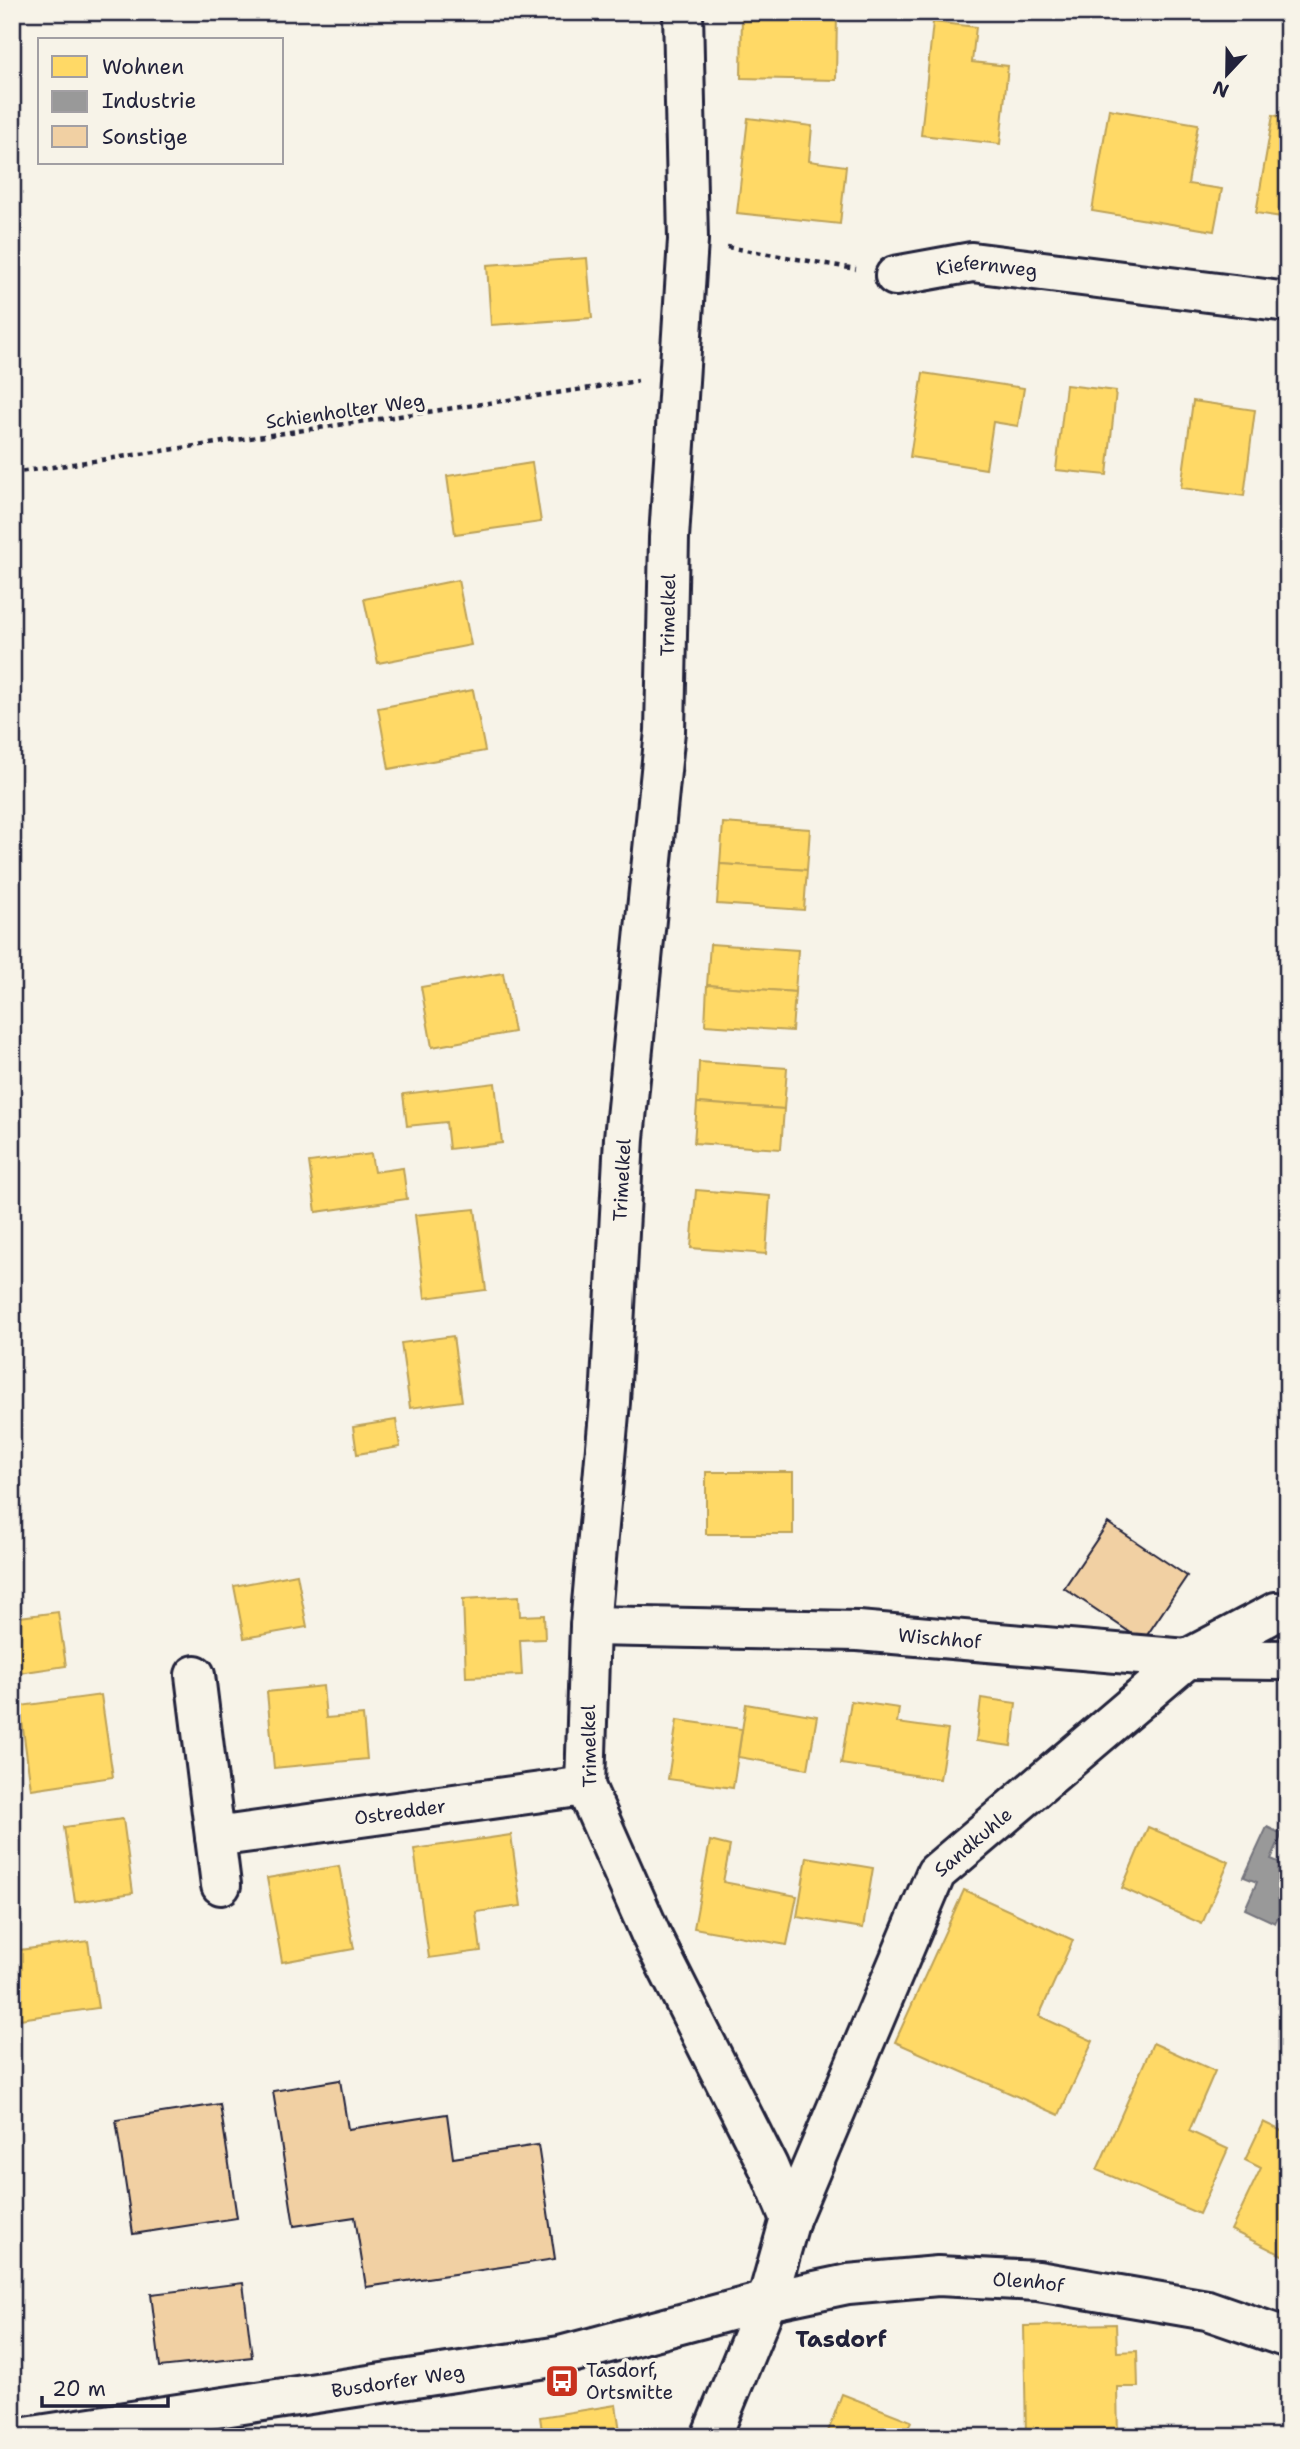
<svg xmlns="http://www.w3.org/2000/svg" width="1300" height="2449" viewBox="0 0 1300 2449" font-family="'Shantell Sans',sans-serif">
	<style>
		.homes { fill: #ffd966; stroke: #bda259; stroke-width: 2 }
		.industry { fill: #999; stroke: #75757d; stroke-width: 2 }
		.building { fill: #f1d0a3; stroke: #22223b; stroke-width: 2 }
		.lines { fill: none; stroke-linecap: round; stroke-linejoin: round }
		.street-casing { stroke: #22223b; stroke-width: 44 }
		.path { stroke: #22223b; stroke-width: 4.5; stroke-dasharray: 5 5; stroke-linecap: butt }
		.street { stroke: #f7f3e8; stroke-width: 38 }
		.labels { text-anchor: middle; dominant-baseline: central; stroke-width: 7; stroke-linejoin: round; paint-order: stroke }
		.street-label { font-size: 19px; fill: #22223b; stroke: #f7f3e8 }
		.poi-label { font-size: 19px; fill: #22223b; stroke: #f7f3e8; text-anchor: start }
		.quarter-label { font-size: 23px; font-weight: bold; fill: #22223b; stroke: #f7f3e8 }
	</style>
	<rect width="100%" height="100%" fill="#f7f3e8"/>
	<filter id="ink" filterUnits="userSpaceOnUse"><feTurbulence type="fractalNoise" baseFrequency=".0143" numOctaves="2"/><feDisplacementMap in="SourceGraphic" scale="14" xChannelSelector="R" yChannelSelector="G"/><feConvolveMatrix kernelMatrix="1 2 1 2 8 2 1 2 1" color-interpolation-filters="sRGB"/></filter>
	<g filter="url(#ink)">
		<g class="homes">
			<path d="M 742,12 L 837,12 L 836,80 L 741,78 Z"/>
			<path d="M 933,22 L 976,27 L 972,62 L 1008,66 L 1000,144 L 921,135 Z"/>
			<path d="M 1109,109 L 1198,124 L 1188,184 L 1222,189 L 1214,231 L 1092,211 Z"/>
			<path d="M 1273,115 L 1288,118 L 1288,218 L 1256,213 Z"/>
			<path d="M 748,118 L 812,126 L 809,161 L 846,166 L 840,224 L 737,213 Z"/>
			<path d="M 587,258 L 592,318 L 491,325 L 487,265 Z"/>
			<path d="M 923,373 L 1024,388 L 1018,426 L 993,422 L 986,469 L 910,457 Z"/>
			<path d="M 1066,385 L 1116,391 L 1107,475 L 1056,470 Z"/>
			<path d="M 1193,401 L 1255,410 L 1244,496 L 1181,488 Z"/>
			<path d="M 532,463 L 541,522 L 455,534 L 447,476 Z"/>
			<path d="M 458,580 L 471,645 L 378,663 L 364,599 Z"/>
			<path d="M 473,690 L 485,751 L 389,769 L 378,708 Z"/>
			<path d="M 723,823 L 810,829 L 807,870 L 720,864 Z"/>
			<path d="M 720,864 L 807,870 L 804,910 L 717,904 Z"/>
			<path d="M 710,944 L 798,950 L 795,992 L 707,985 Z"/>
			<path d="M 503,973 L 514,1032 L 432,1047 L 421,987 Z"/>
			<path d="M 707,985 L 795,992 L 792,1031 L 705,1025 Z"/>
			<path d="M 699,1062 L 787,1068 L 784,1109 L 697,1103 Z"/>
			<path d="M 495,1083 L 502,1143 L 449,1149 L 446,1122 L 407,1126 L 403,1094 Z"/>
			<path d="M 697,1103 L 784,1109 L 781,1149 L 694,1143 Z"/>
			<path d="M 371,1154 L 374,1172 L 403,1168 L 407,1199 L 316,1212 L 309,1162 Z"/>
			<path d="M 696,1190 L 770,1196 L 766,1254 L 691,1248 Z"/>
			<path d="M 475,1209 L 486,1290 L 425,1298 L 415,1215 Z"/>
			<path d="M 453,1336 L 462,1401 L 410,1408 L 401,1343 Z"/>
			<path d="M 396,1420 L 400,1447 L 357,1454 L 353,1427 Z"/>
			<rect x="706" y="1472" width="87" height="62"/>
			<path d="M 297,1574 L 307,1627 L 244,1638 L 234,1586 Z"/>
			<path d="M 519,1596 L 520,1616 L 544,1615 L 545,1639 L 520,1640 L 522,1675 L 466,1677 L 463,1599 Z"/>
			<path d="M 58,1612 L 66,1666 L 12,1674 L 12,1618 Z"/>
			<path d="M 323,1686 L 326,1718 L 363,1715 L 367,1759 L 274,1768 L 267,1692 Z"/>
			<path d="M 101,1695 L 113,1777 L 31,1789 L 20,1706 Z"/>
			<path d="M 981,1698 L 1016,1703 L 1011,1746 L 976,1741 Z"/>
			<path d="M 851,1701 L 899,1708 L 897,1723 L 948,1730 L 940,1779 L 841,1764 Z"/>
			<path d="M 746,1704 L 817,1716 L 808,1769 L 738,1757 Z"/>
			<path d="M 677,1720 L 742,1729 L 733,1788 L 668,1779 Z"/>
			<path d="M 123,1819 L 133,1893 L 75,1902 L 64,1827 Z"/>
			<path d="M 1148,1827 L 1229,1862 L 1202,1924 L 1122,1888 Z"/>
			<path d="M 511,1835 L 521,1906 L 476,1912 L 481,1951 L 429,1958 L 414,1849 Z"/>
			<path d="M 710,1841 L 730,1846 L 723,1882 L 797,1896 L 787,1945 L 694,1928 Z"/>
			<path d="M 807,1857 L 873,1868 L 863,1928 L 797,1917 Z"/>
			<path d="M 339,1866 L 354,1949 L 282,1962 L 267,1878 Z"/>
			<path d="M 964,1890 L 1073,1940 L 1039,2016 L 1093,2041 L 1059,2115 L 895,2042 Z"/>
			<path d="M 88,1941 L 98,2008 L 12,2020 L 12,1951 Z"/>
			<path d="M 1153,2043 L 1215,2071 L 1189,2131 L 1228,2149 L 1199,2214 L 1097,2170 Z"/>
			<path d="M 1263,2122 L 1288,2134 L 1283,2146 L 1288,2149 L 1288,2249 L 1284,2256 L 1231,2230 L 1261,2168 L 1245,2160 Z"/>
			<path d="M 1116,2324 L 1117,2352 L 1137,2351 L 1138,2387 L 1117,2387 L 1118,2437 L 1026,2437 L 1024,2326 Z"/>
			<path d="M 842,2394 L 911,2421 L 905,2437 L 826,2437 Z"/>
			<path d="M 616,2405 L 621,2437 L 543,2437 L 540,2417 Z"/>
		</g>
		<path class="industry" d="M 1267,1827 L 1282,1834 L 1271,1859 L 1288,1866 L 1288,1895 L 1275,1923 L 1245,1909 L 1257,1882 L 1244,1877 Z"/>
		<g class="building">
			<path d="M 1108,1523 L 1187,1576 L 1143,1641 L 1064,1588 Z"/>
			<path d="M 340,2080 L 348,2129 L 447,2114 L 453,2158 L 538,2145 L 555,2259 L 366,2287 L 355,2217 L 294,2226 L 273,2091 Z"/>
			<path d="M 220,2104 L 237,2218 L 133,2234 L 116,2120 Z"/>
			<path d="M 243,2283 L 252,2357 L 160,2367 L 151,2294 Z"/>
		</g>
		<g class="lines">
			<g class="street-casing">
				<g id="street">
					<path d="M 683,12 L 688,240 L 669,538 L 665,731 L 624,1138 L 610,1402 L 590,1626 L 585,1786 L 651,1935 L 768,2166 L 790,2219"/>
					<path id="s1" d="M 895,276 L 972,262 L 1288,302"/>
					<path id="s2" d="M 590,1626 L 858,1631 L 1187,1659 L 1288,1660"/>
					<path id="s3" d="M 195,1675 L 215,1837 L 585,1786"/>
					<path d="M 215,1837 L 221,1885"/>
					<path id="s4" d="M 26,2437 L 560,2356 L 767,2301 L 848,2284 L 938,2276 L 1038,2281 L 1207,2310 L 1288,2338"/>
					<path id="s5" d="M 711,2437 L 767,2301 L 790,2219 L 936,1873 L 1187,1659 L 1276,1612"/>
				</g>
			</g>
			<g class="path">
				<path d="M 727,247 L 856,269"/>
				<path d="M 12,473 L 638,381"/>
			</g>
			<use href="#street" class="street"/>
		</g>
	</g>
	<defs>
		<g id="bus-square" transform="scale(1.75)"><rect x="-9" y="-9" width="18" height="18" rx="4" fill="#c8321e" stroke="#f7f3e8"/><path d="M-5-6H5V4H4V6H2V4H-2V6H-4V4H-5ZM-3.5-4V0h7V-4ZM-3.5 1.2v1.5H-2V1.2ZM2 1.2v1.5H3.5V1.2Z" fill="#fff"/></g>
	</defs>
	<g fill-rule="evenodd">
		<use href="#bus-square" x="562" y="2381"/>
	</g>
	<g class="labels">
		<g class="street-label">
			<text stroke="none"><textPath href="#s1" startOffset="93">Kiefernweg</textPath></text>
			<text transform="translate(345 411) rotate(-8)">Schienholter Weg</text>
			<text transform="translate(668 615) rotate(-89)">Trimelkel</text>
			<text transform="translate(622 1180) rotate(-87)">Trimelkel</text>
			<text stroke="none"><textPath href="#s2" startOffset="350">Wischhof</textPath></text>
			<text transform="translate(589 1746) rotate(-91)">Trimelkel</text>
			<text stroke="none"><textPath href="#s3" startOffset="350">Ostredder</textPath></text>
			<text stroke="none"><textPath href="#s5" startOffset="656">Sandkuhle</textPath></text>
			<text stroke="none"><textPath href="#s4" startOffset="1018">Olenhof</textPath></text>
			<text stroke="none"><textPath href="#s4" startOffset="376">Busdorfer Weg</textPath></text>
		</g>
		<g class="poi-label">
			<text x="586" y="2370">Tasdorf,<tspan x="586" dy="22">Ortsmitte</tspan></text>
		</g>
		<g class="quarter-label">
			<text x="841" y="2339">Tasdorf</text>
		</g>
	</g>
	<rect width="1300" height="2449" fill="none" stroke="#f7f3e8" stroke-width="42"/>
	<rect x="21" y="21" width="1258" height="2407" fill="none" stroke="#22223b" stroke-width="2.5" filter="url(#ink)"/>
	<rect x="38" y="38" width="245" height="126" fill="#f7f3e8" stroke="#a29fa3" stroke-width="2"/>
	<rect x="52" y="56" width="35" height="21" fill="#ffd966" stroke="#a29fa3" stroke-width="2"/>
	<text x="102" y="74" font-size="21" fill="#22223b">Wohnen</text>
	<rect x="52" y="91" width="35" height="21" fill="#999999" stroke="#a29fa3" stroke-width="2"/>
	<text x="102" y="108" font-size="21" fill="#22223b">Industrie</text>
	<rect x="52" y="126" width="35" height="21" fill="#f1d0a3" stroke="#a29fa3" stroke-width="2"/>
	<text x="102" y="144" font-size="21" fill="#22223b">Sonstige</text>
	<g transform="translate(1227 74) rotate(202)" stroke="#f7f3e8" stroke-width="5" paint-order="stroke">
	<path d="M0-5L12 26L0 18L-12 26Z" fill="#22223b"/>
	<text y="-10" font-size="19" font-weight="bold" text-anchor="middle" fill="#22223b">N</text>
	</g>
	<path d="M42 2396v10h126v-10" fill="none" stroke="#22223b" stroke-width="3.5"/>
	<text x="52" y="2396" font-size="21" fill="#22223b" stroke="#f7f3e8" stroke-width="5" paint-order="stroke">20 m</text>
</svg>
